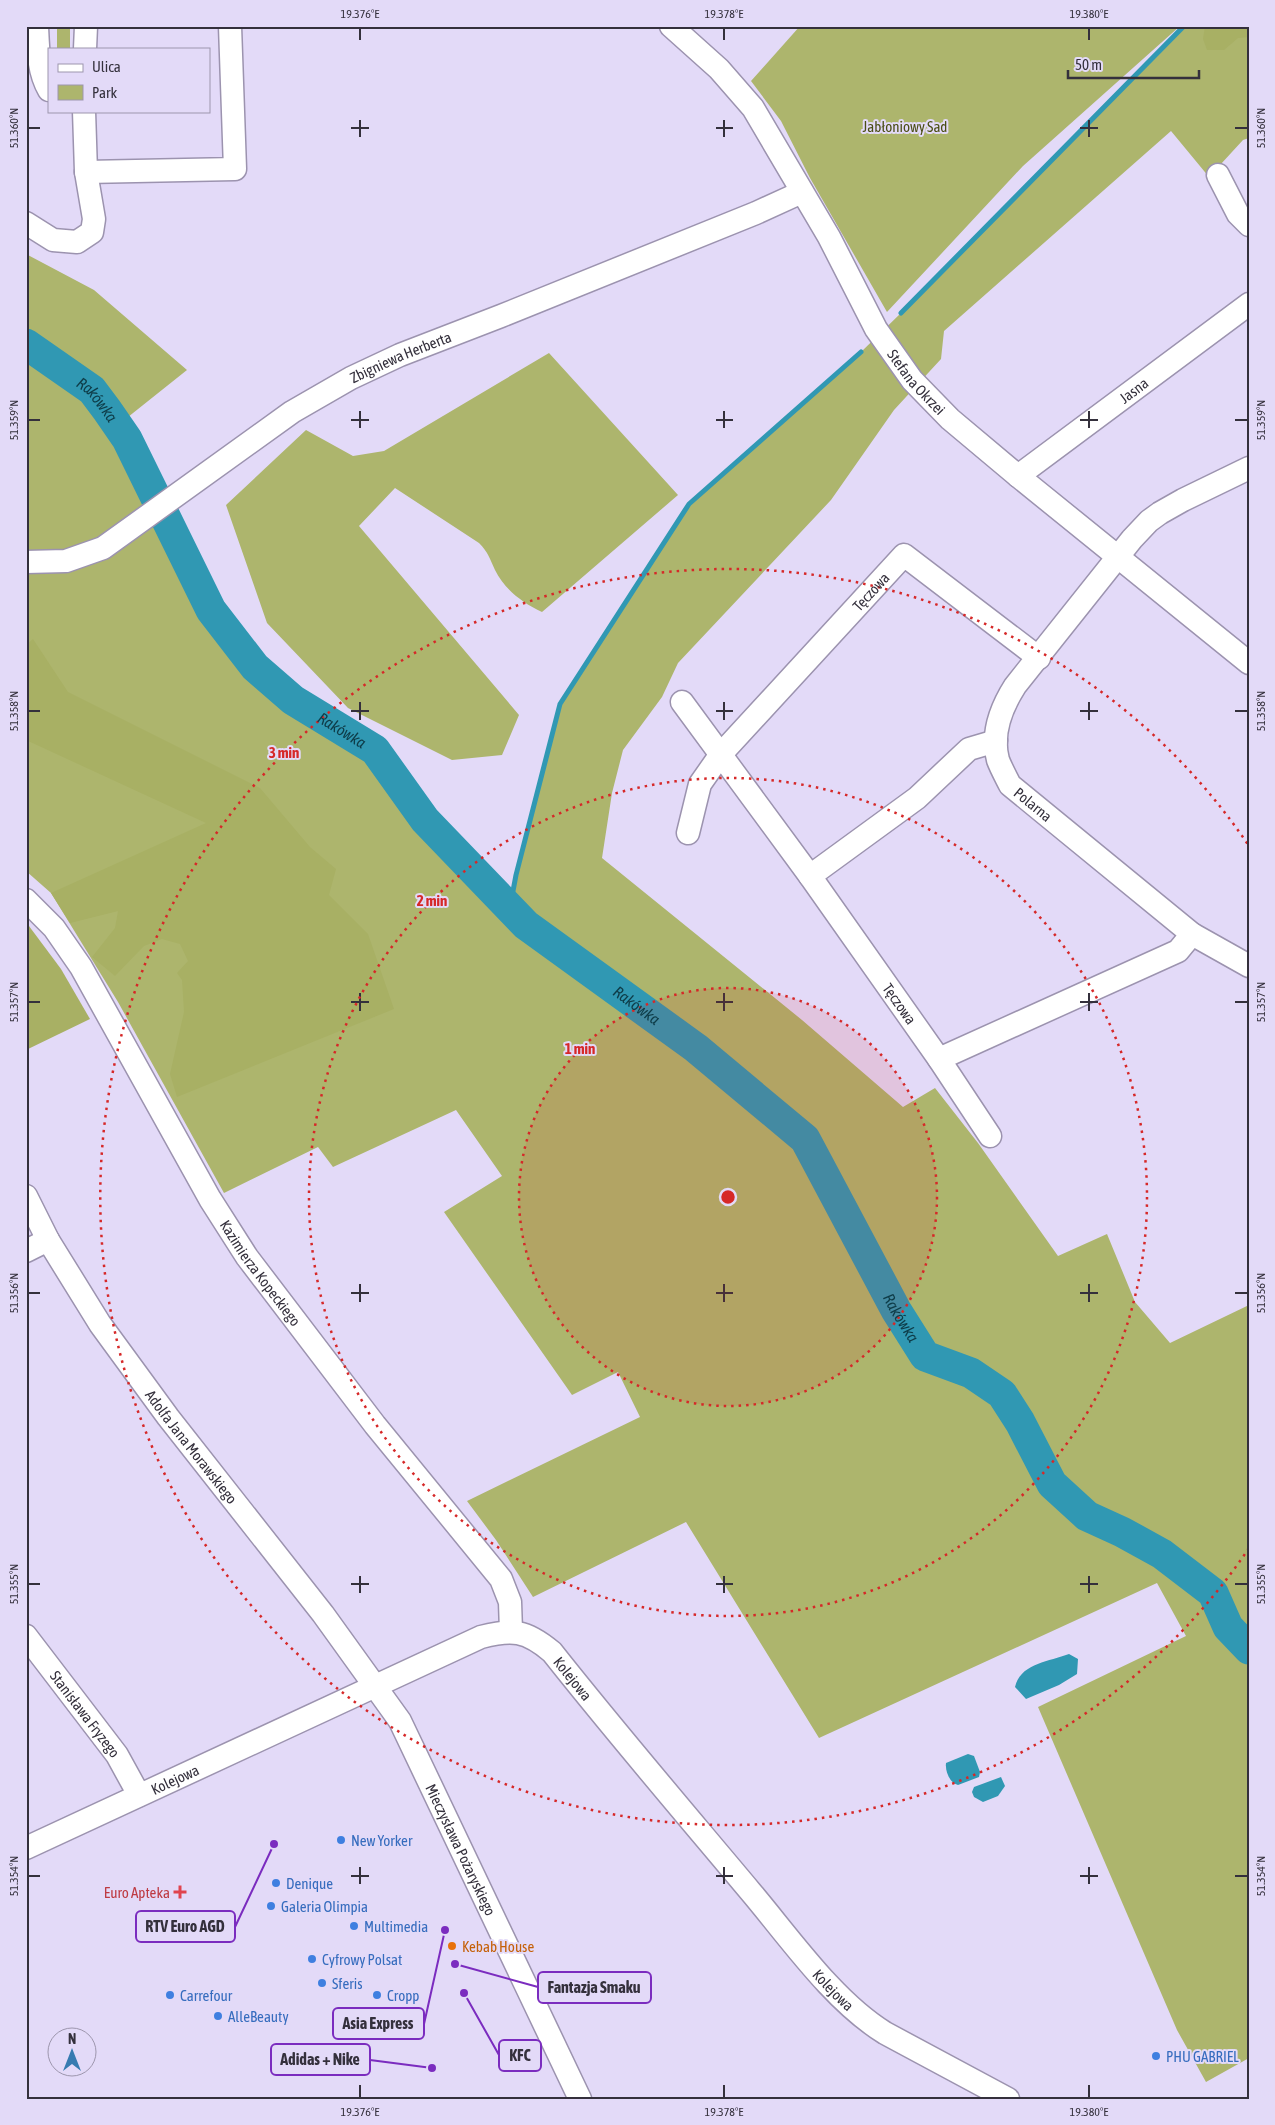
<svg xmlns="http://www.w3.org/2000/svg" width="1275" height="2125" viewBox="0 0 1275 2125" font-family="'Asap Condensed',sans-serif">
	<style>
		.green { fill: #adb56d }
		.forest { fill: #a8b064 }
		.water { fill: #3098b3 }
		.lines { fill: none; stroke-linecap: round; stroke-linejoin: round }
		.stream { stroke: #3098b3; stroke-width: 5 }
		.river { stroke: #3098b3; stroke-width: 31 }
		.minor-casing { stroke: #9c93af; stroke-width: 25 }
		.minor { stroke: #fff; stroke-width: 22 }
		.ticks { fill: none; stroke: #34303c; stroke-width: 2 }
		.ring { fill: none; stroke: #d62828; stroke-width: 2.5; stroke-dasharray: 2.5 5 }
		.shop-dot { fill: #3f7fe0; stroke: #e3daf8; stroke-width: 2 }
		.health-dot { fill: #e0444e; stroke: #e3daf8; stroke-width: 2 }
		.food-dot { fill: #e8710a; stroke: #e3daf8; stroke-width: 2 }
		.labels { text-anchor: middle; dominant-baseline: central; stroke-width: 4; stroke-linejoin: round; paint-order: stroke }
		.park-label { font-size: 15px; fill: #4a4e15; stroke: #e3daf8 }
		.street-label { font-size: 15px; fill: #34303c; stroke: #e3daf8 }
		.shop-label { font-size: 15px; fill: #366cbe; stroke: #e3daf8; text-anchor: start }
		.health-label { font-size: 15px; fill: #be3a42; stroke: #e3daf8; text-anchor: end }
		.food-label { font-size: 15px; fill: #c56008; stroke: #e3daf8; text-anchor: start }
		.water-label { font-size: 16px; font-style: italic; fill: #0e3c48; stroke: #e3daf8 }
		.centre { fill: #d62828; stroke: #e3daf8; stroke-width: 2.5 }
		.ring-label { font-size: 15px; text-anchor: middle; font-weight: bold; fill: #d62828; stroke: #e3daf8; stroke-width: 4; stroke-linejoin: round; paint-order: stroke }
		.leader { fill: none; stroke: #7b2cbf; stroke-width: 2 }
		.callout-dot { fill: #7b2cbf; stroke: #e3daf8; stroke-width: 2 }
		.callout { fill: #e3daf8; stroke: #7b2cbf; stroke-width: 2 }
		.callout-label { font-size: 16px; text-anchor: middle; font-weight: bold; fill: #34303c }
		.neatline { fill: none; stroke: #34303c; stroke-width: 2 }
		.ticks-label { font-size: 12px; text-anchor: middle; fill: #34303c }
	</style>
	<rect width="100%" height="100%" fill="#e3daf8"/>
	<g class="green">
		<rect x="57" y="26" width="13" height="23"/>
		<path d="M 800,26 L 1180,26 L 1023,166 L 887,312 L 810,178 L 781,121 L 751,81 Z"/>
		<path d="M 1184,26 L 1249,26 L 1249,138 L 1243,140 L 1209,177 L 1171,131 L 944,331 L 941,359 L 894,410 L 831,500 L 678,663 L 662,697 L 623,750 L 612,793 L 602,858 L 802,1020 L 903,1107 L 935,1088 L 978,1143 L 1058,1256 L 1107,1234 L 1135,1302 L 1170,1343 L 1249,1305 L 1249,2058 L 1206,2082 L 1177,2030 L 1038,1707 L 1186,1636 L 1157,1583 L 819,1738 L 686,1522 L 533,1597 L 496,1540 L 467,1501 L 640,1417 L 618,1372 L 572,1395 L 444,1212 L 502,1176 L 456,1110 L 333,1167 L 318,1147 L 224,1193 L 118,1002 L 51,893 L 26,871 L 26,254 L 94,290 L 187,370 L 118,425 L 187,557 L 211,610 L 255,667 L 293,700 L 375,750 L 425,820 L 510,906 L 516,875 L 560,704 L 689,504 L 861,352 L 901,313 Z"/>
		<path d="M 549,353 L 678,495 L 542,612 C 523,603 505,590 495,570 C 490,559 488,552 479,543 L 395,488 L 359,526 L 519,715 L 502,755 L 452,760 L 348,708 L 267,623 L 226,505 L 306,430 L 353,456 L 384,451 Z"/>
	</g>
	<g class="forest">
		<path d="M 1205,26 L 1249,26 L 1249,37 L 1238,38 L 1224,50 L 1207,50 L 1203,39 Z"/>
		<path d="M 33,639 L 68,692 L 260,788 L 310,847 L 336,869 L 329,895 L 368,934 L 394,1009 L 177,1097 L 170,1074 L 184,1012 L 182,980 L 177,973 L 188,961 L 180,944 L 162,939 L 144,946 L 115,976 L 92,957 L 115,928 L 118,911 L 70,923 L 51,893 L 206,823 L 26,740 L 26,645 Z"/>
		<path d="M 26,922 L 61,969 L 90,1019 L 26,1050 Z"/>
	</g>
	<g class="water">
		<path d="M 1069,1654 L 1078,1659 L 1077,1674 L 1059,1685 L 1026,1699 L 1015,1687 C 1021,1663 1048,1662 1069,1654 Z"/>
		<path d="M 968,1754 L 974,1756 L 980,1772 L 979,1777 L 958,1785 C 950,1783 945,1772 946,1763 Z"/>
		<path d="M 1001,1777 L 1005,1786 L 998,1796 L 983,1802 L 974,1797 L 972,1792 L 974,1787 Z"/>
	</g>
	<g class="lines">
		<g class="stream">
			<path d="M 901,313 L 1184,26"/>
			<path d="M 510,907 L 516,875 L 560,704 L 689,504 L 861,352"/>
		</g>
		<path class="river" id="s1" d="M 26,344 L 92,390 L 107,410 L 127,439 L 211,610 L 255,667 L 293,700 L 375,750 L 425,820 L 526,925 L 696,1048 L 805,1139 L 896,1310 L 925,1356 L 971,1373 L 1002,1394 L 1020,1422 L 1052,1484 L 1087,1516 L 1122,1532 L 1162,1554 L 1213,1593 L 1228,1627 L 1249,1649"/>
		<g class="minor-casing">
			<g id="minor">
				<path d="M 37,26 C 38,48 38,71 49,90"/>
				<path id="s2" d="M 671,26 L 719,69 L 753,108 L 829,237 L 876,329 L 912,380 L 950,419 L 1018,476 L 1249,663"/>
				<path d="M 85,49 L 86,26"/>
				<path d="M 86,172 L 235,169 L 230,26"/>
				<path d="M 1218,175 L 1238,214 L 1249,225"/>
				<path d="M 26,223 L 53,240 L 77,242 L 92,232 L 94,219 L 86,172 L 84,111"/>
				<path id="s3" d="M 1249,468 L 1183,500 L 1160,513 L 1149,521 L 1132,539 L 1015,686 C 1001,708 991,734 998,760 C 1001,768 1006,777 1010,785 L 1192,934 L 1249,966"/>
				<path id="s4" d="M 1018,476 L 1249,304"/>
				<path id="s5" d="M 26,562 L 66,561 L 103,548 L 292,412 L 351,378 L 400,355 L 501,316 L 756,213 L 802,192"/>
				<path id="s6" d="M 682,702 L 810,876 L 939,1059 L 990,1136"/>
				<path id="s7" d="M 688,833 L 700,784 L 721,754 L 904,555 L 1039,658"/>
				<path d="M 810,876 L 917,798 L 969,749 L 996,741"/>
				<path id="s8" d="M 26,900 L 54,928 L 81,967 L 210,1199 L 247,1257 L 375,1425 L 501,1579 L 510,1602 L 511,1631"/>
				<path d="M 939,1059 L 1178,951 L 1192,934"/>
				<path id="s9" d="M 26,1196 L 48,1240 L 100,1324 L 168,1417 L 323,1614 L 400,1721 L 580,2099"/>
				<path d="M 26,1251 L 48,1240"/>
				<path id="s10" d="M 26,1636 L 117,1755 L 139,1795"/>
				<path id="s11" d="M 26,1848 L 481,1637 C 512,1629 526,1630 552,1652 C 616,1733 683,1811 750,1891 C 789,1937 833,2001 885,2033 L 1008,2099"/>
			</g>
		</g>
		<use href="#minor" class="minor"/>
	</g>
	<path class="ticks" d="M 360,28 L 360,40M 724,28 L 724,40M 1089,28 L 1089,40M 360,120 L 360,137M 724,120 L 724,137M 1089,120 L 1089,137M 28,128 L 40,128M 351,128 L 369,128M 716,128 L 733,128M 1080,128 L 1098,128M 1235,128 L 1248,128M 360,411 L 360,428M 724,411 L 724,428M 1089,411 L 1089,428M 28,420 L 40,420M 351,420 L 369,420M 716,420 L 733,420M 1080,420 L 1098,420M 1235,420 L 1248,420M 360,702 L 360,720M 724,702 L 724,720M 1089,702 L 1089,720M 28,711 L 40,711M 351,711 L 369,711M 716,711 L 733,711M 1080,711 L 1098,711M 1235,711 L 1248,711M 360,993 L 360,1011M 724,993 L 724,1011M 1089,993 L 1089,1011M 28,1002 L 40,1002M 351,1002 L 369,1002M 716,1002 L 733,1002M 1080,1002 L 1098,1002M 1235,1002 L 1248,1002M 360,1284 L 360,1302M 724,1284 L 724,1302M 1089,1284 L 1089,1302M 28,1293 L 40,1293M 351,1293 L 369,1293M 716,1293 L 733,1293M 1080,1293 L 1098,1293M 1235,1293 L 1248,1293M 360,1576 L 360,1593M 724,1576 L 724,1593M 1089,1576 L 1089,1593M 28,1584 L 40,1584M 351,1584 L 369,1584M 716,1584 L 733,1584M 1080,1584 L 1098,1584M 1235,1584 L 1248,1584M 360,1867 L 360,1884M 724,1867 L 724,1884M 1089,1867 L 1089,1884M 28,1876 L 40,1876M 351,1876 L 369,1876M 716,1876 L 733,1876M 1080,1876 L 1098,1876M 1235,1876 L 1248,1876M 360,2085 L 360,2098M 724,2085 L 724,2098M 1089,2085 L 1089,2098"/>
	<circle cx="728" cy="1197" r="209" fill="#d62828" fill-opacity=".12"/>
	<g class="ring">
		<circle cx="728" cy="1197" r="209"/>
		<circle cx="728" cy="1197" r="419"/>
		<path d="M1249 1548A628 628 0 1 1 1249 846"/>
	</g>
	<g class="shop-dot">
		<circle cx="341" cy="1840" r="5"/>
		<circle cx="276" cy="1883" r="5"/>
		<circle cx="271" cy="1906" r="5"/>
		<circle cx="354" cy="1926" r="5"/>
		<circle cx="312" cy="1959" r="5"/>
		<circle cx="322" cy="1983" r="5"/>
		<circle cx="170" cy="1995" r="5"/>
		<circle cx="377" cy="1995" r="5"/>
		<circle cx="218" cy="2016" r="5"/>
		<circle cx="1156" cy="2056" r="5"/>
	</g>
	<path class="health-dot" d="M177.5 1884.5h5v5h5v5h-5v5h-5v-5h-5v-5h5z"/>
	<circle class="food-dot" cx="452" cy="1946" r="5"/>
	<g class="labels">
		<g class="park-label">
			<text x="905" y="126">Jabłoniowy Sad</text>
		</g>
		<g class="street-label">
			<text stroke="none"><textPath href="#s5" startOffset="434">Zbigniewa Herberta</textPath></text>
			<text stroke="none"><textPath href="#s2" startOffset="436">Stefana Okrzei</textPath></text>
			<text stroke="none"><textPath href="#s4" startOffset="144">Jasna</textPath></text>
			<text stroke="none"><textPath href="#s7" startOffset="308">Tęczowa</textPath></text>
			<text stroke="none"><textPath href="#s3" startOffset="462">Polarna</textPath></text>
			<text stroke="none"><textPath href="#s6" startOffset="372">Tęczowa</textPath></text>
			<text stroke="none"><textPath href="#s8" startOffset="442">Kazimierza Kopeckiego</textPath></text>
			<text stroke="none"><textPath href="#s9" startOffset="301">Adolfa Jana Morawskiego</textPath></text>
			<text stroke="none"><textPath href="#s11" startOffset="612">Kolejowa</textPath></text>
			<text stroke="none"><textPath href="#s10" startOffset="98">Stanisława Fryzego</textPath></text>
			<text stroke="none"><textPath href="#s11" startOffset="164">Kolejowa</textPath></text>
			<text stroke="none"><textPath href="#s9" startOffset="788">Mieczysława Pożaryskiego</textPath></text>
			<text stroke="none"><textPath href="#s11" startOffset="1018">Kolejowa</textPath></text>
		</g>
		<g class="shop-label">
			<text x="351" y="1840">New Yorker</text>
			<text x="286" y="1883">Denique</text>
			<text x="281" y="1906">Galeria Olimpia</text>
			<text x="364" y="1926">Multimedia</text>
			<text x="322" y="1959">Cyfrowy Polsat</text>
			<text x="332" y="1983">Sferis</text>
			<text x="180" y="1995">Carrefour</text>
			<text x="387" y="1995">Cropp</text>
			<text x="228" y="2016">AlleBeauty</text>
			<text x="1166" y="2056">PHU GABRIEL</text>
		</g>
		<g class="health-label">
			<text x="170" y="1892">Euro Apteka</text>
		</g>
		<g class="food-label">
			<text x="462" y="1946">Kebab House</text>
		</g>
		<g class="water-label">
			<text stroke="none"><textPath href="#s1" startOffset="91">Rakówka</textPath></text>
			<text stroke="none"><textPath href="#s1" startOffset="511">Rakówka</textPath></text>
			<text stroke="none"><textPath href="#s1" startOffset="918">Rakówka</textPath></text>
			<text stroke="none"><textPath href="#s1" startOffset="1336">Rakówka</textPath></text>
		</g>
	</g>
	<circle cx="728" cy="1197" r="8" class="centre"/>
	<g class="ring-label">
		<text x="284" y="758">3 min</text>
		<text x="432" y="906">2 min</text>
		<text x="580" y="1054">1 min</text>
	</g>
	<path class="leader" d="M274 1844L235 1927M455 1964L538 1987M445 1930L424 2024M464 1993L499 2055M432 2068L370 2060"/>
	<g class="callout-dot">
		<circle cx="274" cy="1844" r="5"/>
		<circle cx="455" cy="1964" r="5"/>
		<circle cx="445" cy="1930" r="5"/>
		<circle cx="464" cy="1993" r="5"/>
		<circle cx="432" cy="2068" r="5"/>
	</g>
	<g class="callout">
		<rect x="136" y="1911" width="99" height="31" rx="5"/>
		<rect x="538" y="1972" width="113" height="31" rx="5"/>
		<rect x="333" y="2008" width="91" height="31" rx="5"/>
		<rect x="499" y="2040" width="42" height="31" rx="5"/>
		<rect x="271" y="2044" width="99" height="31" rx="5"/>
	</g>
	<g class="callout-label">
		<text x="185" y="1932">RTV Euro AGD</text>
		<text x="594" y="1993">Fantazja Smaku</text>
		<text x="378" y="2029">Asia Express</text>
		<text x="520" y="2061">KFC</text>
		<text x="320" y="2065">Adidas + Nike</text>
	</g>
	<rect width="1275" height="2125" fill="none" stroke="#e3daf8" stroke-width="55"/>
	<rect x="48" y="48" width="162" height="65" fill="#e3daf8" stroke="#9d96ad"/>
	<rect x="58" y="64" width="25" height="8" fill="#ffffff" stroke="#9d96ad"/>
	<text x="92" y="72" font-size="15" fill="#34303c">Ulica</text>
	<rect x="58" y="85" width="25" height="15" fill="#adb56d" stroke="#9d96ad"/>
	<text x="92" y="98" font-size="15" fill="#34303c">Park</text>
	<g transform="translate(72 2052)"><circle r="24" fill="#e3daf8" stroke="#9d96ad"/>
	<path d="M0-4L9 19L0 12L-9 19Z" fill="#377bb1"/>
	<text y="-8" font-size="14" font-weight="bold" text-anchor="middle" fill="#34303c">N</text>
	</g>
	<path d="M1068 70v8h131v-8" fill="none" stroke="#34303c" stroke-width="2.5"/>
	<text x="1075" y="70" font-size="15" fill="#34303c" stroke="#e3daf8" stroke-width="4" paint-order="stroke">50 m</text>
	<rect x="28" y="28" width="1220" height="2070" class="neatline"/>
	<g class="ticks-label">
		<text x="360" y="18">19.376°E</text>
		<text x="724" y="18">19.378°E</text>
		<text x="1089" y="18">19.380°E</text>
		<text transform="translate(14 128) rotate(-90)" y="4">51.360°N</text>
		<text transform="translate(1261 128) rotate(-90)" y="4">51.360°N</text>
		<text transform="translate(14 420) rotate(-90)" y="4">51.359°N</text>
		<text transform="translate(1261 420) rotate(-90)" y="4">51.359°N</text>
		<text transform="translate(14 711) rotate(-90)" y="4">51.358°N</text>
		<text transform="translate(1261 711) rotate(-90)" y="4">51.358°N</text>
		<text transform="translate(14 1002) rotate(-90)" y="4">51.357°N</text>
		<text transform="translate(1261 1002) rotate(-90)" y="4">51.357°N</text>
		<text transform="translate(14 1293) rotate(-90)" y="4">51.356°N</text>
		<text transform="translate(1261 1293) rotate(-90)" y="4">51.356°N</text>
		<text transform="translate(14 1584) rotate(-90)" y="4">51.355°N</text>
		<text transform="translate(1261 1584) rotate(-90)" y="4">51.355°N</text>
		<text transform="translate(14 1876) rotate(-90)" y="4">51.354°N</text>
		<text transform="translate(1261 1876) rotate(-90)" y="4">51.354°N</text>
		<text x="360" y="2116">19.376°E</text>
		<text x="724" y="2116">19.378°E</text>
		<text x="1089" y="2116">19.380°E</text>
	</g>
</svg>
